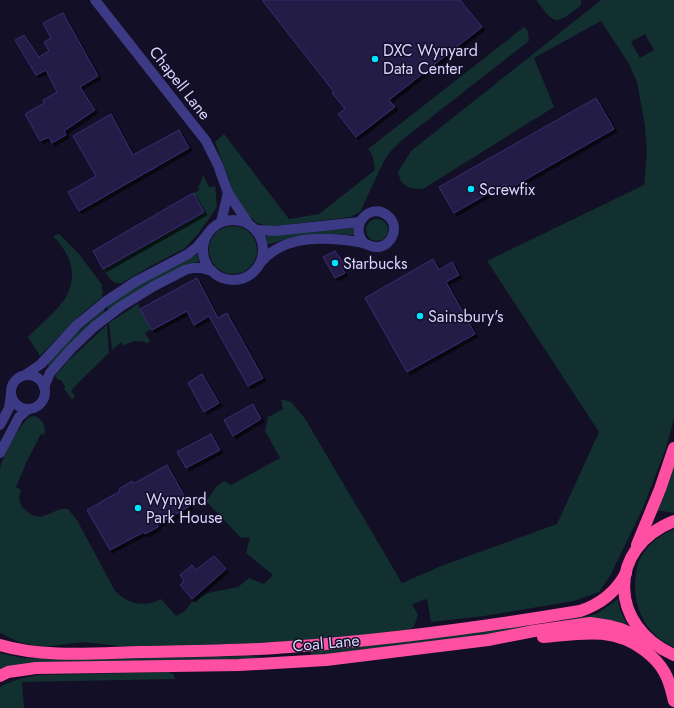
<svg xmlns="http://www.w3.org/2000/svg" width="674" height="708" viewBox="0 0 674 708" font-family="Jost,sans-serif">
	<style>
		.green { fill: #12302f; fill-rule: evenodd }
		.building { fill: #241b47; stroke: #3b2d73; filter: url(#shadow) }
		.lines { fill: none; stroke-linecap: round; stroke-linejoin: round }
		.minor { stroke: #3d3a85; stroke-width: 10 }
		.highway { stroke: #ff4fa3; stroke-width: 12 }
		.poi-dot { fill: #00e5ff; stroke: #130f26; stroke-width: 1.5 }
		.labels { text-anchor: middle; dominant-baseline: central; stroke-width: 3; stroke-linejoin: round; paint-order: stroke }
		.poi-label { font-size: 16px; fill: #d9d4ff; stroke: #130f26; text-anchor: start }
		.street-label { font-size: 16px; fill: #d9d4ff; stroke: #130f26 }
	</style>
	<defs>
		<filter id="shadow"><feDropShadow dx="3" dy="3" stdDeviation="0" flood-color="#0009"/></filter>
	</defs>
	<rect width="100%" height="100%" fill="#130f26"/>
	<g class="green">
		<path d="M 536,0 L 581,0 L 581,4 L 580,6 C 555,26 555,25 536,0 Z"/>
		<path d="M 601,0 L 674,0 L 674,419 L 666,448 L 643,508 L 610,576 L 599,592 L 574,601 L 484,616 L 431,622 L 427,599 L 412,604 L 418,615 L 414,627 L 407,631 L 250,646 L 127,647 L 84,642 L 42,647 L 19,642 L 0,633 C 0,595 0,558 0,521 C 0,504 0,485 0,469 C 1,459 21,421 30,417 C 39,413 48,426 44,435 L 41,434 L 27,461 L 16,487 L 21,490 C 19,496 18,502 23,508 C 43,528 50,507 68,509 L 77,520 L 115,591 C 128,604 145,608 161,599 L 176,616 L 185,611 L 191,603 L 208,593 L 238,587 L 249,578 L 264,584 L 273,575 L 246,553 L 250,537 L 241,538 L 206,501 L 217,486 L 224,481 L 231,485 L 280,458 L 265,431 L 268,417 L 283,409 L 281,399 L 291,402 L 304,417 L 402,583 L 441,566 L 557,524 L 599,432 L 487,261 L 644,185 L 647,151 L 645,126 L 637,82 L 629,64 L 601,21 L 534,58 L 554,107 L 423,189 C 409,189 401,187 398,172 L 411,151 ZM 645,34 L 654,50 L 640,58 L 631,42 Z"/>
		<path d="M 524,27 L 528,31 L 529,41 L 402,140 L 390,152 L 383,163 L 360,212 L 351,217 L 276,226 L 267,226 L 257,223 L 250,217 L 238,203 L 233,194 L 229,179 L 215,142 L 224,134 L 289,219 L 319,214 L 375,170 L 373,157 L 368,149 Z"/>
		<path d="M 203,175 L 209,187 L 215,186 L 217,206 L 215,210 L 198,234 L 185,248 L 149,267 L 122,283 C 112,285 108,276 103,269 L 144,246 L 133,227 L 137,225 L 147,244 L 204,212 L 193,193 L 200,190 L 198,187 L 201,182 Z"/>
		<circle cx="377" cy="230" r="11"/>
		<circle cx="233" cy="250" r="24"/>
		<path d="M 354,228 L 354,235 C 325,233 297,234 270,244 L 268,244 L 266,237 L 269,235 L 325,230 Z"/>
		<path d="M 59,234 L 79,254 L 103,286 L 101,287 L 103,292 L 102,297 L 80,315 L 40,356 L 28,337 C 39,326 63,306 68,293 C 78,270 68,252 53,236 Z"/>
		<path d="M 198,254 L 199,262 C 189,263 181,268 172,272 C 149,283 129,296 108,311 L 107,306 L 139,285 Z"/>
		<path d="M 138,304 L 151,329 L 145,333 L 150,341 L 148,343 C 139,340 133,340 124,346 L 121,342 L 112,350 L 109,323 Z"/>
		<path d="M 104,309 L 105,313 L 49,367 L 47,364 L 73,336 Z"/>
		<path d="M 107,325 L 109,353 L 80,381 L 71,391 L 75,396 L 72,399 L 64,389 L 65,387 L 61,380 L 58,380 L 55,376 L 69,360 Z"/>
		<path d="M 674,459 L 674,513 L 656,510 Z"/>
		<path d="M 674,529 L 674,647 C 648,636 634,611 635,583 C 636,575 636,566 640,559 C 647,545 660,535 674,529 Z"/>
		<path d="M 618,599 L 620,610 L 627,624 L 605,619 L 513,632 L 311,656 L 311,651 L 548,623 L 589,616 L 598,613 Z"/>
		<path d="M 0,653 L 22,658 L 65,659 L 250,656 L 263,657 L 247,660 L 0,670 Z"/>
		<path d="M 169,672 L 174,675 L 175,679 L 22,682 L 24,708 L 0,708 L 0,687 C 13,680 25,677 40,675 Z"/>
	</g>
	<g class="building">
		<path d="M 262,0 L 460,0 L 482,27 L 389,100 L 395,107 L 356,137 L 338,114 L 345,109 L 332,93 L 334,92 Z"/>
		<path d="M 63,13 L 98,76 L 80,87 L 95,110 L 64,131 L 66,135 L 52,143 L 49,137 L 40,141 L 25,114 L 44,103 L 43,100 L 57,92 L 46,70 L 36,75 L 15,40 L 24,35 L 39,57 L 49,51 L 44,42 L 51,38 L 43,23 Z"/>
		<path d="M 596,98 L 614,129 L 509,189 L 505,184 L 454,213 L 439,187 Z"/>
		<path d="M 111,114 L 133,155 L 179,130 L 189,148 L 79,211 L 68,192 L 96,176 L 73,136 Z"/>
		<path d="M 193,193 L 204,212 L 103,269 L 93,251 Z"/>
		<path d="M 335,251 L 346,266 L 342,268 L 345,273 L 335,278 L 323,257 Z"/>
		<path d="M 433,259 L 439,270 L 452,262 L 459,275 L 446,282 L 475,334 L 407,372 L 365,298 Z"/>
		<path d="M 197,278 L 218,318 L 227,313 L 263,378 L 248,386 L 209,316 L 194,325 L 187,311 L 152,330 L 140,309 Z"/>
		<path d="M 202,374 L 219,403 L 204,412 L 188,383 Z"/>
		<path d="M 253,404 L 261,419 L 233,436 L 224,420 Z"/>
		<path d="M 211,434 L 220,450 L 186,468 L 177,452 Z"/>
		<path d="M 167,465 L 190,506 L 157,525 L 158,527 L 145,534 L 144,532 L 110,550 L 87,510 L 120,491 L 119,489 L 132,481 L 133,484 Z"/>
		<path d="M 214,556 L 226,569 L 192,599 L 180,585 L 184,581 L 180,575 L 192,565 L 196,570 Z"/>
	</g>
	<g class="lines">
		<g class="minor">
			<path d="M 95,0 L 206,141 L 218,165 L 228,193 L 248,223"/>
			<circle cx="233" cy="250" r="30"/>
			<path d="M 221,222 L 228,193"/>
			<path d="M 256,230 L 275,231 L 360,222"/>
			<path d="M 262,261 C 286,234 326,237 359,242 C 366,243 372,248 379,247 C 394,244 399,225 388,216 C 371,201 348,225 364,243"/>
			<circle cx="28" cy="392" r="17"/>
			<path d="M 25,375 L 41,364 L 77,325 L 105,302 L 135,282 L 188,254 L 197,247 L 207,235"/>
			<path d="M 44,387 L 50,373 L 71,349 L 94,327 L 120,307 L 154,286 L 185,270 L 193,268 L 201,268 L 212,271"/>
			<path d="M 0,425 L 9,408 L 11,394"/>
			<path d="M 0,453 L 19,417 L 28,409"/>
		</g>
		<g class="highway">
			<path d="M 674,521 C 606,548 609,627 674,655"/>
			<path d="M 637,545 L 660,489 L 674,448"/>
			<path d="M 543,637 C 579,634 612,626 644,650 C 664,665 669,678 674,701"/>
			<path d="M 0,645 C 42,658 97,653 141,652 C 191,651 240,651 289,647 C 387,640 484,627 580,611 C 601,604 616,592 626,573"/>
			<path d="M 0,676 L 8,672 L 36,668 L 239,665 L 326,660 L 488,640 L 534,631 L 590,623 L 610,626 L 621,629 L 650,641"/>
		</g>
	</g>
	<g class="poi-dot">
		<circle cx="375" cy="59" r="4"/>
		<circle cx="471" cy="189" r="4"/>
		<circle cx="335" cy="263" r="4"/>
		<circle cx="420" cy="316" r="4"/>
		<circle cx="138" cy="508" r="4"/>
	</g>
	<g class="labels">
		<g class="poi-label">
			<text x="383" y="50">DXC Wynyard<tspan x="383" dy="18">Data Center</tspan></text>
			<text x="479" y="189">Screwfix</text>
			<text x="343" y="263">Starbucks</text>
			<text x="428" y="316">Sainsbury's</text>
			<text x="146" y="499">Wynyard<tspan x="146" dy="18">Park House</tspan></text>
		</g>
		<g class="street-label">
			<text transform="translate(180 83) rotate(52)">Chapell Lane</text>
			<text transform="translate(326 643) rotate(-5)">Coal Lane</text>
		</g>
	</g>
</svg>
